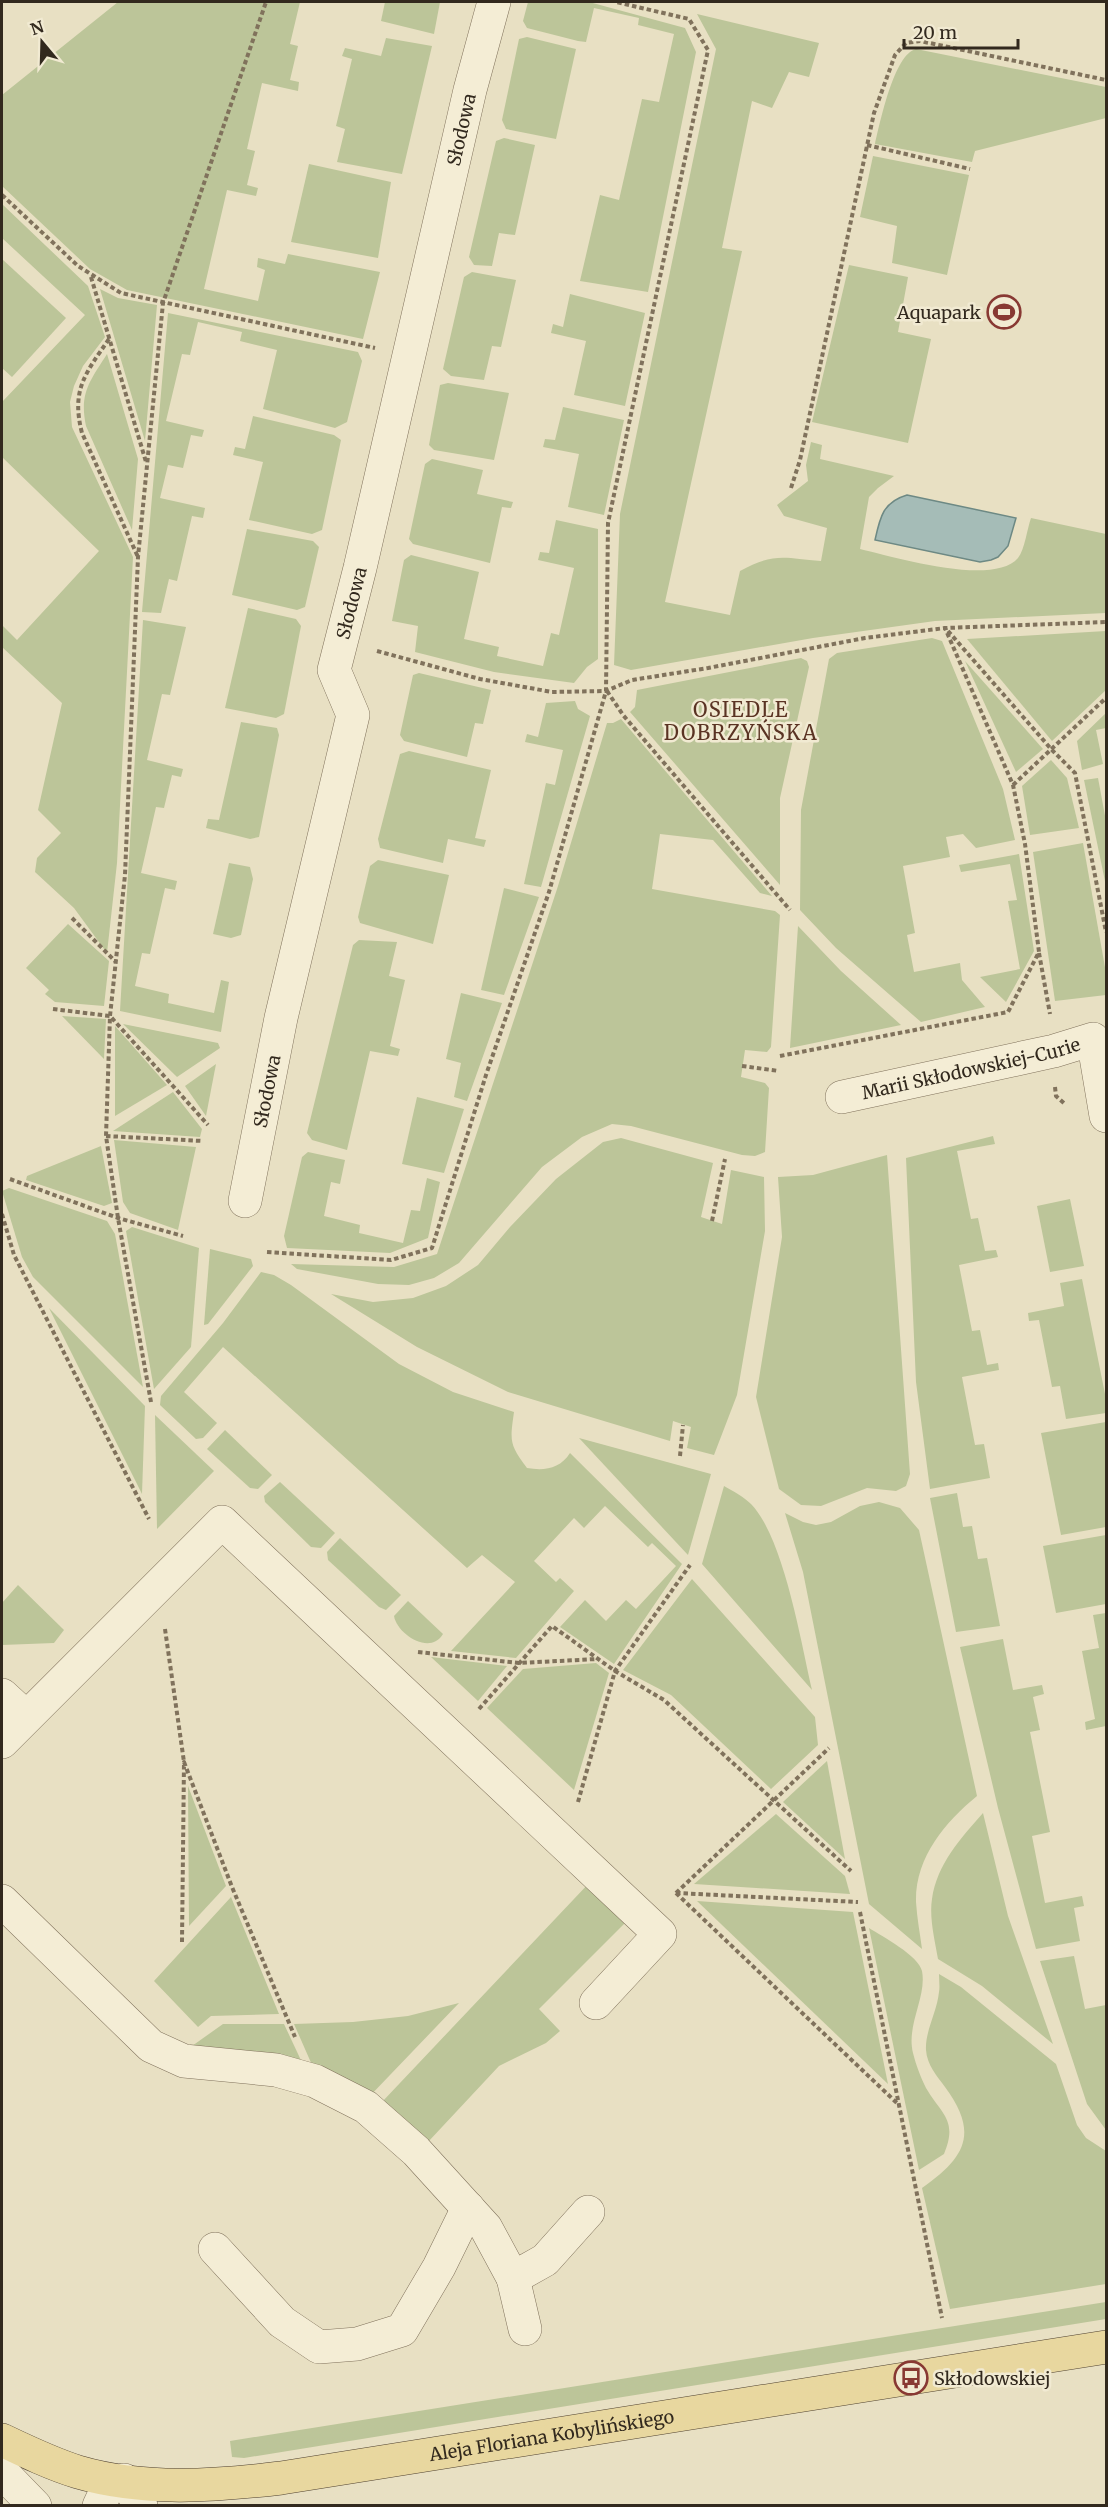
<svg xmlns="http://www.w3.org/2000/svg" width="1108" height="2507" viewBox="0 0 1108 2507" font-family="Merriweather,serif">
	<style>
		.green { fill: #bcc599 }
		.water { fill: #a5bcb7; stroke: #6d8984; stroke-width: 1.5 }
		.lines { fill: none; stroke-linecap: round; stroke-linejoin: round }
		.minor-casing { stroke: #80725c; stroke-width: 34 }
		.major-casing { stroke: #4f4130; stroke-width: 34 }
		.path { stroke: #80725c; stroke-width: 4; stroke-dasharray: 4.5 3; stroke-linecap: butt }
		.minor { stroke: #f4edd5; stroke-width: 33 }
		.major { stroke: #e8d79f; stroke-width: 33 }
		.labels { text-anchor: middle; dominant-baseline: central; stroke-width: 5; stroke-linejoin: round; paint-order: stroke }
		.street-label { font-size: 18px; fill: #32291e; stroke: #f1ead2 }
		.poi-label { font-size: 18px; fill: #32291e; stroke: #f1ead2; text-anchor: end }
		.neighbourhood-label { font-size: 20px; letter-spacing: 1.5px; fill: #5a3323; stroke: #f1ead2 }
	</style>
	<rect width="100%" height="100%" fill="#e8e0c3"/>
	<g class="green">
		<path d="M 118,2 L 300,2 L 290,44 L 298,46 L 290,80 L 299,82 L 298,91 L 262,83 L 247,149 L 255,151 L 247,185 L 258,188 L 256,196 L 227,190 L 204,289 L 258,301 L 265,270 L 257,267 L 258,258 L 285,264 L 288,254 L 380,272 L 363,339 L 127,290 L 90,269 L 2,186 L 2,95 Z"/>
		<path d="M 385,2 L 440,2 L 434,34 L 381,21 Z"/>
		<path d="M 528,2 L 589,2 L 685,28 L 696,52 L 648,292 L 580,281 L 600,195 L 619,200 L 642,99 L 659,102 L 674,34 L 638,25 L 639,18 L 594,8 L 586,42 L 578,41 L 527,28 L 523,21 Z"/>
		<path d="M 697,14 L 819,43 L 809,77 L 789,72 L 772,108 L 752,101 L 722,248 L 742,251 L 665,602 L 730,615 L 740,571 C 775,552 784,558 821,561 L 827,528 L 784,516 L 777,505 L 808,481 L 806,465 L 811,442 L 822,445 L 820,459 L 894,476 L 878,488 L 869,497 L 860,549 C 895,557 993,587 1018,558 C 1025,549 1027,529 1031,518 L 1106,534 L 1106,613 L 935,621 L 813,638 L 631,670 L 614,665 L 620,514 L 716,49 Z"/>
		<path d="M 527,37 L 576,49 L 556,139 L 506,129 L 502,120 L 519,39 Z"/>
		<path d="M 386,38 L 432,46 L 402,174 L 337,162 L 345,129 L 336,126 L 352,59 L 342,56 L 345,48 L 381,56 Z"/>
		<path d="M 916,49 L 1106,87 L 1106,118 L 975,151 L 972,162 L 875,144 C 880,123 894,54 916,49 Z"/>
		<path d="M 504,138 L 535,145 L 515,235 L 499,233 L 492,266 L 474,265 L 469,257 L 496,141 Z"/>
		<path d="M 873,156 L 969,175 L 947,275 L 892,263 L 897,226 L 860,217 Z"/>
		<path d="M 309,164 L 391,182 L 378,258 L 291,242 Z"/>
		<path d="M 2,204 L 88,286 L 105,337 L 83,366 L 74,386 L 70,402 L 72,427 L 133,557 L 117,863 L 107,953 L 74,908 L 35,872 L 37,858 L 61,833 L 38,810 L 62,703 L 2,647 L 2,625 L 17,640 L 99,551 L 2,457 L 2,402 L 85,315 L 2,238 Z"/>
		<path d="M 2,259 L 66,318 L 12,377 L 2,368 Z"/>
		<path d="M 849,265 L 908,277 L 898,332 L 931,339 L 908,443 L 812,422 Z"/>
		<path d="M 472,272 L 516,280 L 501,347 L 492,346 L 484,380 L 451,376 L 443,369 L 464,277 Z"/>
		<path d="M 100,289 L 118,298 L 157,305 L 145,441 Z"/>
		<path d="M 570,294 L 645,313 L 625,406 L 574,395 L 586,341 L 551,333 L 553,324 L 563,327 Z"/>
		<path d="M 168,313 L 358,352 L 362,361 L 347,422 L 335,428 L 263,409 L 277,350 L 240,341 L 242,332 L 198,322 L 190,355 L 182,354 L 166,421 L 204,430 L 202,437 L 191,435 L 183,468 L 168,465 L 160,498 L 205,508 L 203,518 L 192,516 L 177,581 L 169,579 L 161,613 L 142,612 Z"/>
		<path d="M 107,354 L 138,459 L 132,530 L 86,426 C 79,393 90,381 107,354 Z"/>
		<path d="M 448,383 L 509,393 L 494,460 L 434,450 L 429,445 L 440,385 Z"/>
		<path d="M 563,407 L 624,420 L 604,515 L 568,507 L 579,454 L 543,447 L 545,439 L 555,440 Z"/>
		<path d="M 253,416 L 334,435 L 341,440 L 322,530 L 312,534 L 249,520 L 263,462 L 233,455 L 235,447 L 245,449 Z"/>
		<path d="M 432,459 L 483,470 L 477,494 L 513,502 L 511,508 L 502,507 L 490,563 L 413,544 L 409,539 L 425,464 Z"/>
		<path d="M 556,520 L 598,529 L 598,659 L 587,667 L 574,683 L 494,672 L 415,652 L 418,626 L 392,621 L 404,560 L 411,555 L 479,572 L 464,639 L 499,647 L 497,656 L 543,666 L 551,633 L 559,635 L 574,568 L 538,560 L 540,552 L 549,553 Z"/>
		<path d="M 247,529 L 313,541 L 319,547 L 305,607 L 297,610 L 232,595 Z"/>
		<path d="M 248,608 L 296,619 L 301,626 L 284,714 L 276,718 L 225,708 Z"/>
		<path d="M 143,620 L 186,627 L 170,695 L 162,694 L 147,760 L 183,769 L 181,777 L 172,775 L 164,808 L 156,807 L 141,873 L 177,881 L 175,890 L 165,888 L 150,954 L 142,953 L 135,986 L 169,994 L 168,1003 L 214,1013 L 221,980 L 229,982 L 221,1032 L 120,1011 Z"/>
		<path d="M 1106,631 L 1106,690 L 1052,741 L 967,639 Z"/>
		<path d="M 932,638 L 942,641 L 1003,789 L 1015,840 L 976,848 L 963,834 L 946,837 L 950,857 L 903,866 L 915,933 L 907,935 L 914,972 L 960,963 L 962,980 L 985,1007 L 921,1022 L 836,948 L 800,910 L 801,810 L 829,659 L 837,653 Z"/>
		<path d="M 801,658 L 807,661 L 809,667 L 780,798 L 780,885 L 630,712 L 635,707 L 637,690 Z"/>
		<path d="M 965,661 L 1043,749 L 1016,772 Z"/>
		<path d="M 419,673 L 491,690 L 483,724 L 475,723 L 467,757 L 404,741 L 400,735 L 413,675 Z"/>
		<path d="M 575,701 L 578,709 L 590,716 L 541,887 L 524,884 L 546,783 L 555,785 L 563,750 L 525,742 L 527,734 L 538,737 L 546,703 Z"/>
		<path d="M 1106,713 L 1106,728 L 1096,730 L 1103,764 L 1082,770 L 1077,741 Z"/>
		<path d="M 621,719 L 772,896 L 760,893 L 713,840 L 660,834 L 652,889 L 775,911 L 780,915 L 771,1047 L 767,1052 L 745,1050 L 741,1077 L 765,1083 L 769,1088 L 765,1152 L 755,1156 L 742,1155 L 631,1126 L 612,1124 L 582,1137 L 542,1167 L 459,1263 L 434,1278 L 409,1285 L 378,1284 L 297,1269 L 291,1264 L 394,1267 L 437,1254 L 558,886 L 607,723 L 613,723 Z"/>
		<path d="M 241,722 L 277,728 L 279,735 L 259,837 L 250,839 L 206,828 L 208,819 L 219,820 Z"/>
		<path d="M 409,751 L 491,770 L 475,838 L 486,840 L 484,847 L 448,839 L 443,863 L 380,848 L 378,839 L 400,754 Z"/>
		<path d="M 1051,760 L 1067,778 L 1079,828 L 1030,835 L 1022,786 Z"/>
		<path d="M 1098,778 L 1106,821 L 1106,886 L 1084,780 Z"/>
		<path d="M 1083,843 L 1106,973 L 1106,995 L 1055,1001 L 1033,852 Z"/>
		<path d="M 1019,854 L 1034,951 L 1006,1002 L 980,977 L 1020,969 L 1008,901 L 1017,900 L 1010,864 L 961,872 L 959,865 Z"/>
		<path d="M 378,860 L 449,875 L 433,944 L 360,923 L 358,917 L 370,866 Z"/>
		<path d="M 229,863 L 250,867 L 253,879 L 241,935 L 231,938 L 213,934 Z"/>
		<path d="M 504,888 L 539,897 L 504,995 L 481,990 Z"/>
		<path d="M 68,924 L 109,961 L 104,1006 L 55,1002 L 45,994 L 49,990 L 26,968 Z"/>
		<path d="M 798,926 L 841,971 L 901,1025 L 790,1048 Z"/>
		<path d="M 359,940 L 397,942 L 389,976 L 405,980 L 390,1046 L 400,1049 L 398,1056 L 370,1051 L 347,1150 L 312,1140 L 307,1133 L 353,945 Z"/>
		<path d="M 461,993 L 502,1003 L 467,1101 L 454,1097 L 461,1063 L 446,1059 Z"/>
		<path d="M 62,1016 L 106,1019 L 104,1059 Z"/>
		<path d="M 123,1024 L 218,1043 L 220,1048 L 177,1077 Z"/>
		<path d="M 115,1026 L 167,1085 L 115,1116 Z"/>
		<path d="M 216,1064 L 206,1116 L 185,1086 Z"/>
		<path d="M 173,1092 L 202,1129 L 200,1137 L 113,1131 Z"/>
		<path d="M 417,1097 L 464,1109 L 444,1173 L 402,1164 Z"/>
		<path d="M 993,1136 L 995,1144 L 957,1151 L 971,1219 L 978,1218 L 985,1251 L 996,1250 L 998,1257 L 959,1265 L 972,1331 L 980,1330 L 987,1365 L 998,1363 L 999,1370 L 962,1377 L 975,1445 L 984,1444 L 990,1478 L 930,1489 L 916,1382 L 906,1158 Z"/>
		<path d="M 621,1138 L 713,1163 L 701,1217 L 722,1224 L 731,1170 L 764,1177 L 765,1231 L 737,1395 L 714,1455 L 687,1448 L 691,1427 L 673,1421 L 670,1441 L 508,1392 L 417,1347 L 331,1294 L 373,1302 L 413,1298 L 446,1286 L 478,1265 L 510,1227 L 556,1179 L 603,1142 Z"/>
		<path d="M 114,1140 L 196,1147 L 178,1230 L 130,1213 L 123,1202 Z"/>
		<path d="M 101,1146 L 112,1203 L 104,1206 L 26,1180 L 27,1176 Z"/>
		<path d="M 308,1152 L 345,1160 L 340,1184 L 331,1182 L 324,1216 L 360,1225 L 359,1233 L 403,1243 L 411,1210 L 420,1211 L 427,1178 L 440,1182 L 428,1238 L 390,1253 L 287,1248 L 284,1236 L 302,1157 Z"/>
		<path d="M 887,1155 L 910,1474 L 906,1486 L 896,1491 L 867,1488 L 821,1506 L 801,1505 L 779,1489 L 756,1397 L 782,1237 L 778,1177 L 813,1175 Z"/>
		<path d="M 9,1188 L 107,1221 L 115,1234 L 143,1387 L 33,1277 L 22,1257 L 2,1191 Z"/>
		<path d="M 1070,1199 L 1084,1266 L 1050,1272 L 1037,1206 Z"/>
		<path d="M 132,1227 L 199,1248 L 191,1347 L 154,1389 L 126,1231 Z"/>
		<path d="M 210,1249 L 251,1259 L 253,1266 L 208,1324 L 204,1325 Z"/>
		<path d="M 261,1272 L 274,1275 L 291,1285 L 399,1364 L 453,1392 L 514,1412 C 510,1441 509,1444 527,1468 C 544,1471 560,1469 570,1453 L 682,1564 L 614,1664 L 560,1627 L 585,1600 L 606,1621 L 626,1600 L 636,1609 L 676,1566 L 652,1543 L 648,1547 L 605,1506 L 584,1528 L 574,1518 L 534,1561 L 556,1582 L 560,1578 L 574,1591 L 516,1658 L 451,1651 L 515,1582 L 482,1555 L 467,1568 L 223,1347 L 184,1392 L 217,1423 L 203,1438 L 196,1439 L 160,1405 L 161,1396 L 223,1323 Z"/>
		<path d="M 1082,1279 L 1106,1399 L 1106,1413 L 1066,1419 L 1060,1386 L 1052,1387 L 1039,1320 L 1029,1321 L 1028,1313 L 1064,1306 L 1060,1283 Z"/>
		<path d="M 49,1308 L 145,1406 L 142,1494 Z"/>
		<path d="M 155,1415 L 214,1471 L 157,1529 Z"/>
		<path d="M 1106,1422 L 1106,1527 L 1061,1535 L 1041,1433 Z"/>
		<path d="M 225,1430 L 272,1475 L 258,1489 L 250,1488 L 207,1449 Z"/>
		<path d="M 579,1438 L 711,1474 L 688,1555 Z"/>
		<path d="M 280,1482 L 335,1533 L 321,1548 L 311,1547 L 265,1502 L 264,1496 Z"/>
		<path d="M 724,1486 C 733,1491 744,1497 751,1504 C 784,1538 801,1643 812,1690 L 702,1564 Z"/>
		<path d="M 957,1493 L 963,1527 L 972,1526 L 978,1559 L 987,1558 L 1000,1626 L 956,1632 L 930,1498 Z"/>
		<path d="M 879,1502 L 900,1508 L 919,1530 L 977,1796 C 945,1822 915,1858 916,1902 C 917,1918 920,1934 922,1949 L 869,1904 L 803,1572 L 785,1513 L 803,1522 L 816,1525 L 831,1522 L 860,1506 Z"/>
		<path d="M 1106,1535 L 1106,1604 L 1056,1613 L 1043,1546 Z"/>
		<path d="M 340,1538 L 401,1595 L 386,1610 L 379,1607 L 328,1560 L 327,1552 Z"/>
		<path d="M 692,1579 L 815,1717 L 818,1745 L 771,1789 L 671,1695 L 623,1670 Z"/>
		<path d="M 18,1585 L 64,1630 L 54,1643 L 2,1645 L 2,1603 Z"/>
		<path d="M 408,1601 L 443,1634 C 430,1656 397,1634 394,1616 Z"/>
		<path d="M 1106,1613 L 1106,1726 L 1086,1730 L 1085,1722 L 1095,1719 L 1082,1651 L 1099,1648 L 1093,1615 Z"/>
		<path d="M 1003,1639 L 1013,1690 L 1042,1685 L 1044,1694 L 1033,1697 L 1040,1730 L 1030,1732 L 1050,1832 L 1032,1836 L 1045,1903 L 1082,1896 L 1084,1906 L 1074,1908 L 1080,1941 L 1036,1949 L 998,1808 L 960,1647 Z"/>
		<path d="M 431,1657 L 507,1666 L 478,1701 Z"/>
		<path d="M 596,1663 L 609,1673 L 574,1790 L 487,1708 L 523,1669 Z"/>
		<path d="M 827,1761 L 845,1859 L 783,1802 Z"/>
		<path d="M 188,1786 L 226,1886 L 189,1926 Z"/>
		<path d="M 983,1813 L 1008,1916 L 1053,2044 L 982,1986 L 938,1959 C 935,1941 929,1918 932,1899 C 937,1864 961,1838 983,1813 Z"/>
		<path d="M 776,1814 L 845,1876 L 850,1894 L 694,1884 Z"/>
		<path d="M 591,1881 L 630,1918 L 539,2009 L 560,2031 L 546,2043 L 499,2066 L 428,2142 L 382,2102 Z"/>
		<path d="M 231,1897 L 279,2014 L 211,2016 L 198,2027 L 154,1981 Z"/>
		<path d="M 697,1901 L 853,1912 L 888,2084 Z"/>
		<path d="M 869,1928 C 882,1936 919,1956 922,1971 C 927,1997 906,2025 913,2053 C 916,2065 921,2078 926,2088 C 942,2115 958,2120 944,2154 L 919,2170 Z"/>
		<path d="M 1074,1956 L 1085,2009 L 1106,2005 L 1106,2130 L 1087,2104 L 1040,1961 Z"/>
		<path d="M 939,1974 L 961,1987 L 1056,2064 L 1077,2125 L 1086,2138 L 1106,2151 L 1106,2284 L 950,2309 L 922,2188 C 966,2157 979,2133 945,2087 C 937,2076 927,2065 926,2050 C 925,2031 937,2012 939,1992 C 940,1987 939,1980 939,1974 Z"/>
		<path d="M 459,2003 L 367,2099 L 316,2074 L 294,2024 L 353,2022 L 408,2016 Z"/>
		<path d="M 223,2024 L 284,2024 L 306,2071 L 192,2046 Z"/>
		<path d="M 1106,2302 L 1106,2319 L 244,2458 L 232,2457 L 230,2441 Z"/>
	</g>
	<path class="water" d="M 907,495 L 1016,518 L 1008,546 L 998,557 L 991,560 L 980,562 L 875,540 C 880,517 883,502 907,495 Z"/>
	<g class="lines">
		<g class="minor-casing">
			<g id="minor">
				<path id="s1" d="M 842,1097 L 1054,1051 L 1093,1039 L 1106,1116"/>
				<path id="s2" d="M 245,1201 L 281,1018 L 353,715 L 334,670 L 360,568 L 470,90 L 494,2"/>
				<path d="M 2,1695 L 26,1717"/>
				<path d="M 2,1742 L 222,1522 L 660,1934 L 596,2003"/>
				<path d="M 2,1901 L 151,2046 L 184,2061 L 276,2070 L 315,2081 L 366,2107 L 416,2151 L 486,2228 L 513,2278 L 545,2260 L 588,2212"/>
				<path d="M 215,2249 L 282,2322 L 319,2347 L 357,2344 L 402,2330 L 439,2267 L 468,2208"/>
				<path d="M 513,2278 L 525,2329"/>
				<path d="M 2,2472 L 35,2506"/>
				<path d="M 99,2506 L 107,2489 L 124,2480 L 141,2506"/>
			</g>
		</g>
		<g class="major-casing">
			<g id="major">
				<path id="s3" d="M 2,2440 C 27,2452 52,2464 78,2472 C 143,2491 215,2486 281,2478 L 1106,2347"/>
			</g>
		</g>
		<g class="path">
			<path d="M 867,145 L 970,169"/>
			<path d="M 2,195 L 78,266 L 121,293 L 375,348"/>
			<path d="M 91,277 L 146,462"/>
			<path d="M 109,339 C 85,374 71,390 82,433 L 138,557"/>
			<path d="M 791,488 L 800,460 L 874,113 L 895,55 L 906,43 L 920,41 L 1106,80"/>
			<path d="M 948,631 L 1052,750 L 1075,773 L 1106,932"/>
			<path d="M 377,651 L 480,679 L 552,692 L 606,691 L 632,680 L 708,668 L 865,638 L 945,628 L 1106,622"/>
			<path d="M 607,691 L 623,715 L 790,910"/>
			<path d="M 1013,785 L 1106,698"/>
			<path d="M 72,918 L 116,962"/>
			<path d="M 1039,953 L 1050,1014"/>
			<path d="M 53,1009 L 110,1016 L 208,1125"/>
			<path d="M 780,1056 L 1008,1012 L 1039,952 L 1025,844 L 1013,785 L 945,628"/>
			<path d="M 742,1066 L 779,1071"/>
			<path d="M 1055,1087 L 1056,1096 L 1065,1104"/>
			<path d="M 106,1136 L 203,1141"/>
			<path d="M 10,1179 L 118,1218 L 183,1236"/>
			<path d="M 2,1214 L 14,1255 L 149,1519"/>
			<path d="M 712,1221 L 725,1159"/>
			<path d="M 267,1252 L 391,1260 L 432,1248 L 486,1075 L 549,892 L 606,691 L 608,523 L 708,50 L 689,19 L 616,2"/>
			<path d="M 151,1402 L 118,1218 L 106,1136 L 110,1016 L 125,875 L 138,557 L 163,303 L 266,2"/>
			<path d="M 680,1456 L 683,1425"/>
			<path d="M 165,1629 L 184,1762"/>
			<path d="M 418,1652 L 519,1663 L 597,1659"/>
			<path d="M 479,1709 L 552,1626 L 615,1671 L 664,1700 L 851,1871"/>
			<path d="M 578,1802 L 615,1671 L 690,1565"/>
			<path d="M 676,1893 L 899,2105"/>
			<path d="M 676,1893 L 829,1748"/>
			<path d="M 676,1893 L 858,1902"/>
			<path d="M 860,1912 L 942,2318"/>
			<path d="M 182,1942 L 184,1762 L 232,1887 L 295,2037"/>
		</g>
		<use href="#minor" class="minor"/>
		<use href="#major" class="major"/>
	</g>
	<defs>
		<g id="stadium-ring" transform="scale(1.725)"><circle r="9.5" fill="#f1ead2" stroke="#883933" stroke-width="1.5"/><path d="M0-5a6.5 5 0 1 0 0 10a6.5 5 0 1 0 0-10ZM-3.5-1.8h7v3.6h-7Z" fill="#883933"/></g>
		<g id="bus-ring" transform="scale(1.725)"><circle r="9.5" fill="#f1ead2" stroke="#883933" stroke-width="1.5"/><path d="M-5-6H5V4H4V6H2V4H-2V6H-4V4H-5ZM-3.5-4V0h7V-4ZM-3.5 1.2v1.5H-2V1.2ZM2 1.2v1.5H3.5V1.2Z" fill="#883933"/></g>
	</defs>
	<g fill-rule="evenodd">
		<use href="#stadium-ring" x="1004" y="312"/>
		<use href="#bus-ring" x="911" y="2378"/>
	</g>
	<g class="labels">
		<g class="street-label">
			<text stroke="none"><textPath href="#s2" startOffset="1102">Słodowa</textPath></text>
			<text stroke="none"><textPath href="#s2" startOffset="616">Słodowa</textPath></text>
			<text stroke="none"><textPath href="#s1" startOffset="132">Marii Skłodowskiej-Curie</textPath></text>
			<text stroke="none"><textPath href="#s2" startOffset="112">Słodowa</textPath></text>
			<text stroke="none"><textPath href="#s3" startOffset="561">Aleja Floriana Kobylińskiego</textPath></text>
		</g>
		<g class="poi-label">
			<text x="981" y="312">Aquapark</text>
			<text x="934" y="2378" text-anchor="start">Skłodowskiej</text>
		</g>
		<g class="neighbourhood-label">
			<text x="741" y="709">OSIEDLE<tspan x="741" dy="23">DOBRZYŃSKA</tspan></text>
		</g>
	</g>
	<rect width="1108" height="2507" fill="none" stroke="#32291e" stroke-width="6"/>
	<g transform="translate(42 42) rotate(341)" stroke="#f1ead2" stroke-width="4.5" paint-order="stroke">
	<path d="M0-4.5L10 22L0 15L-10 22Z" fill="#32291e"/>
	<text y="-9" font-size="16" font-weight="bold" text-anchor="middle" fill="#32291e">N</text>
	</g>
	<path d="M904 39v9h114v-9" fill="none" stroke="#32291e" stroke-width="3"/>
	<text x="913" y="39" font-size="18" fill="#32291e" stroke="#f1ead2" stroke-width="4.5" paint-order="stroke">20 m</text>
</svg>
